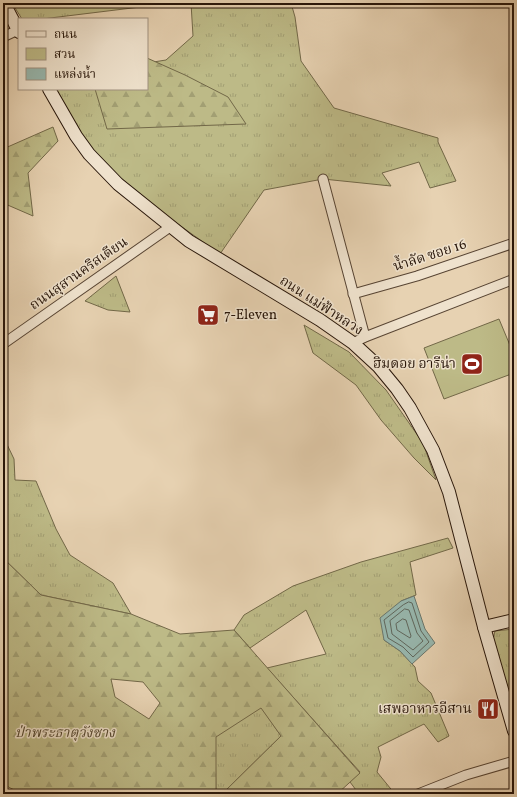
<svg xmlns="http://www.w3.org/2000/svg" width="517" height="797" viewBox="0 0 517 797" font-family="Vollkorn,'Noto Serif Thai',serif">
	<style>
		.grass { fill: url(#grass-tufts); stroke: #726848 }
		.forest { fill: url(#forest-firs); stroke: #726848; fill-rule: evenodd }
		.park { fill: #bdba87; stroke: #726848 }
		.water { fill: #97b7ae; stroke: #6a766c }
		.lines { fill: none; stroke-linecap: round; stroke-linejoin: round }
		.shore { stroke: #5f665c; stroke-width: 1 }
		.street-casing { stroke: #574433; stroke-width: 11 }
		.secondary-casing { stroke: #271509; stroke-width: 14 }
		.street { stroke: #efe2cd; stroke-width: 9 }
		.secondary { stroke: #efe2cd; stroke-width: 12 }
		.labels { text-anchor: middle; dominant-baseline: central; stroke-width: 3; stroke-linejoin: round; paint-order: stroke }
		.street-label { font-size: 14px; fill: #271509; stroke: #efe2cd }
		.poi-label { font-size: 14px; fill: #271509; stroke: #efe2cd; text-anchor: end }
		.park-label { font-size: 14px; font-style: italic; fill: #54472f; stroke: #efe2cd }
	</style>
	<defs>
		<pattern id="grass-tufts" width="24" height="20" patternUnits="userSpaceOnUse"><rect width="24" height="20" fill="#bdba87"/><path d="M3 7l-1-3M5 7V3M7 7l1-3M15 17l-1-3M17 17v-4M19 17l1-3" fill="none" stroke="#a29f73"/></pattern>
		<pattern id="forest-firs" width="22" height="20" patternUnits="userSpaceOnUse"><rect width="22" height="20" fill="#bdba87"/><path d="M5 1l3.5 6h-7zM16 11l3.5 6h-7z" fill="#a29f73"/></pattern>
	</defs>
	<rect width="100%" height="100%" fill="#e7d2b2"/>
	<filter id="stains"><feTurbulence type="fractalNoise" baseFrequency=".005" numOctaves="4"/><feColorMatrix values="0 0 0 0 .2 0 0 0 0 .09 0 0 0 0 .02 0 0 0 .5 -.17"/></filter>
	<radialGradient id="worn" r=".72"><stop offset=".6" stop-color="#630" stop-opacity="0"/><stop offset="1" stop-color="#630" stop-opacity=".3"/></radialGradient>
	<g class="grass">
		<path d="M 12,3 L 173,3 L 42,19 L 22,19 Z"/>
		<path d="M 191,3 L 291,3 L 295,17 L 301,61 L 334,108 L 438,138 L 438,142 L 456,181 L 430,188 L 419,162 L 382,173 L 391,186 L 323,179 L 264,190 L 220,254 L 144,200 L 93,152 L 51,89 L 147,89 L 147,63 L 166,60 L 193,36 Z"/>
		<path d="M 116,276 L 130,312 L 108,310 L 85,301 Z"/>
		<path d="M 304,325 L 349,352 L 386,390 L 423,443 L 436,480 L 414,458 L 381,420 L 356,385 L 313,353 Z"/>
		<path d="M 3,436 L 14,459 L 15,480 L 36,481 L 56,529 L 70,555 L 113,583 L 131,614 L 41,595 L 3,558 Z"/>
		<path d="M 448,538 L 453,548 L 410,562 L 416,595 L 401,601 L 384,640 L 400,651 L 415,667 L 418,681 L 431,693 L 449,736 L 438,742 L 424,724 L 378,747 L 381,757 L 377,772 L 395,794 L 359,794 L 350,782 L 360,772 L 267,668 L 326,654 L 306,610 L 250,648 L 234,630 L 244,615 L 293,586 L 361,562 Z"/>
		<path d="M 514,629 L 514,711 L 492,643 L 495,631 Z"/>
		<path d="M 261,707 L 281,736 L 222,794 L 216,794 L 215,737 Z"/>
	</g>
	<g class="forest">
		<path d="M 147,58 L 185,75 L 228,97 L 246,124 L 107,129 L 95,89 L 147,89 Z"/>
		<path d="M 53,127 L 58,141 L 28,173 L 33,216 L 3,203 L 3,149 Z"/>
		<path d="M 3,558 L 41,595 L 131,614 L 180,634 L 234,630 L 360,773 L 337,794 L 222,794 L 281,736 L 261,708 L 216,737 L 216,794 L 17,794 L 16,791 L 3,784 ZM 111,679 L 143,682 L 160,703 L 149,719 L 115,697 Z"/>
	</g>
	<path class="park" d="M 499,319 L 514,355 L 514,373 L 444,399 L 424,348 Z"/>
	<path class="water" d="M 414,596 L 425,629 L 435,643 L 412,664 L 400,651 L 384,640 L 380,618 L 401,601 Z"/>
	<g class="lines">
		<g class="shore">
			<path d="M 409,602 L 412,603 L 421,631 L 429,642 L 413,657 L 403,647 L 388,638 L 384,620 L 403,605 Z"/>
			<path d="M 405,609 L 409,610 L 417,633 L 423,641 L 413,650 L 392,634 L 390,621 Z"/>
			<path d="M 403,619 L 406,620 L 411,636 L 410,638 L 397,630 L 396,624 Z"/>
		</g>
		<g class="street-casing">
			<g id="street">
				<path d="M 3,37 L 18,30"/>
				<path d="M 323,179 L 365,337"/>
				<path d="M 353,294 L 417,276 L 514,243"/>
				<path d="M 353,343 L 365,337 L 514,279"/>
				<path d="M 3,344 L 170,227"/>
				<path d="M 418,794 L 466,775 L 514,761"/>
			</g>
		</g>
		<g class="secondary-casing">
			<g id="secondary">
				<path d="M 4,3 L 19,32"/>
				<path d="M 49,89 L 76,136 L 89,154 L 118,184 L 189,241 L 320,320 L 353,343 L 378,366 L 397,389 L 410,408 L 433,450 L 449,492 L 484,627 L 514,731"/>
				<path d="M 484,627 L 514,620"/>
			</g>
		</g>
		<use href="#street" class="street"/>
		<use href="#secondary" class="secondary"/>
	</g>
	<defs>
		<g id="supermarket-square" transform="scale(1.15)"><rect x="-9" y="-9" width="18" height="18" rx="4" fill="#8f2418" stroke="#efe2cd"/><path d="M-6-5.5h2.5l.6 2H6L4.5 2H-2.5L-4.4-4H-6ZM-1.5 3.2a1.3 1.3 0 1 0 .1 0ZM3 3.2a1.3 1.3 0 1 0 .1 0Z" fill="#fff"/></g>
		<g id="stadium-square" transform="scale(1.15)"><rect x="-9" y="-9" width="18" height="18" rx="4" fill="#8f2418" stroke="#efe2cd"/><path d="M0-5a6.5 5 0 1 0 0 10a6.5 5 0 1 0 0-10ZM-3.5-1.8h7v3.6h-7Z" fill="#fff"/></g>
		<g id="restaurant-square" transform="scale(1.15)"><rect x="-9" y="-9" width="18" height="18" rx="4" fill="#8f2418" stroke="#efe2cd"/><path d="M-5-6h1v4h1v-4h1v4h1v-4h1v5L-1.5 .5V6h-2V.5L-5-1ZM5-6V6H3V1.5H1.5Q1.5-4 5-6Z" fill="#fff"/></g>
	</defs>
	<g fill-rule="evenodd">
		<use href="#supermarket-square" x="208" y="315"/>
		<use href="#stadium-square" x="472" y="364"/>
		<use href="#restaurant-square" x="488" y="709"/>
	</g>
	<g class="labels">
		<g class="street-label">
			<text transform="translate(430 256) rotate(-18)">น้ำลัด ซอย 16</text>
			<text transform="translate(79 274) rotate(-35)">ถนนสุสานคริสเตียน</text>
			<text transform="translate(321 306) rotate(33)">ถนน แม่ฟ้าหลวง</text>
		</g>
		<g class="poi-label">
			<text x="224" y="315" text-anchor="start">7-Eleven</text>
			<text x="456" y="364">ฮิมดอย อารีน่า</text>
			<text x="472" y="709">เสพอาหารอีสาน</text>
		</g>
		<g class="park-label">
			<text x="65" y="733">ป่าพระธาตุวังซาง</text>
		</g>
	</g>
	<rect width="517" height="797" fill="none" stroke="#e7d2b2" stroke-width="16"/>
	<rect x="4" y="4" width="509" height="789" fill="none" stroke="#271509" stroke-width="2"/>
	<rect x="8" y="8" width="501" height="781" fill="none" stroke="#271509"/>
	<rect x="18" y="18" width="130" height="72" fill="#efe2cd" stroke="#9f907f"/>
	<rect x="26" y="31" width="20" height="6" fill="#efe2cd" stroke="#9f907f"/>
	<text x="54" y="38" font-size="12" fill="#271509">ถนน</text>
	<rect x="26" y="48" width="20" height="12" fill="#bdba87" stroke="#9f907f"/>
	<text x="54" y="58" font-size="12" fill="#271509">สวน</text>
	<rect x="26" y="68" width="20" height="12" fill="#97b7ae" stroke="#9f907f"/>
	<text x="54" y="78" font-size="12" fill="#271509">แหล่งน้ำ</text>
	<rect width="100%" height="100%" filter="url(#stains)"/>
	<rect width="100%" height="100%" fill="url(#worn)"/>
</svg>
